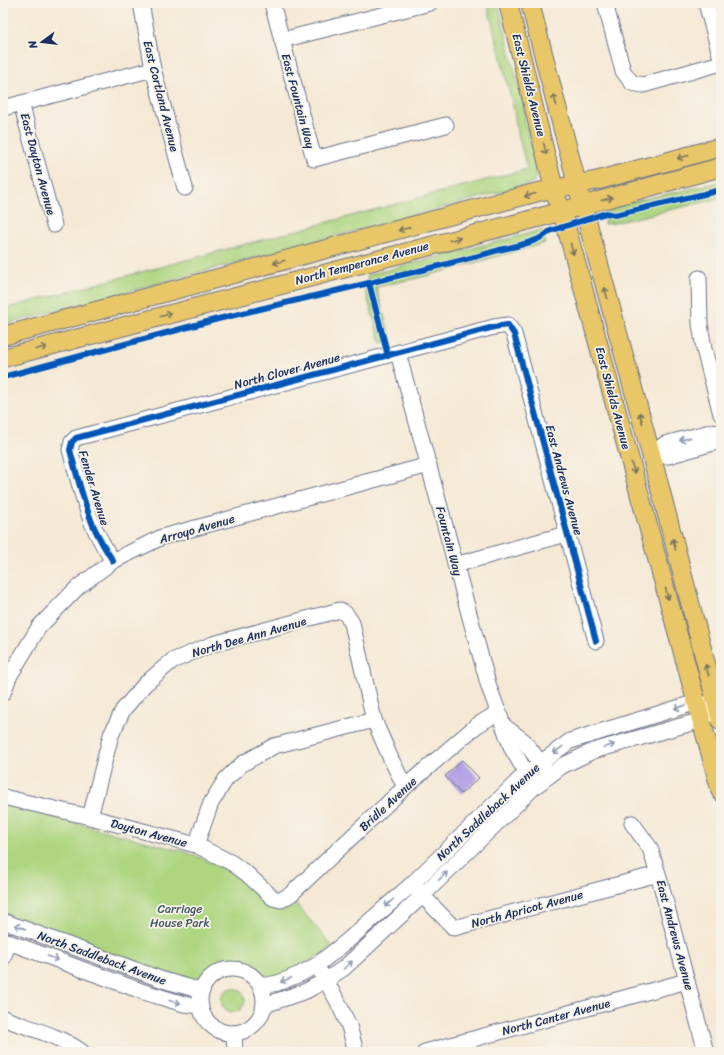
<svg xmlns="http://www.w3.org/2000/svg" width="724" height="1055" viewBox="0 0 724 1055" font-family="Sriracha,sans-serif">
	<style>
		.green { fill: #aed681; stroke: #648270 }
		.building { fill: #af9be6 }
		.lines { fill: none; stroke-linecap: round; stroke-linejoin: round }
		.minor-casing { stroke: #677088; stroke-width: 17 }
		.major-casing { stroke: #677088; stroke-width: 20 }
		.minor { stroke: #fff; stroke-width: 15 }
		.major { stroke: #e9c769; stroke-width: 18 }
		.cycleway-casing { stroke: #f7f3e8; stroke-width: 8 }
		.cycleway { stroke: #0057b8; stroke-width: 6 }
		.oneway { stroke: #787363 }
		.oneway2 { stroke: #8d97ae }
		.labels { text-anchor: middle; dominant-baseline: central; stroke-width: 3.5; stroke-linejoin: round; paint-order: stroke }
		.street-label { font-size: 12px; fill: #1b2f5e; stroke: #f7f3e8 }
		.park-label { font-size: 12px; fill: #405967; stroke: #f7f3e8 }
	</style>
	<rect width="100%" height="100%" fill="#f7f3e8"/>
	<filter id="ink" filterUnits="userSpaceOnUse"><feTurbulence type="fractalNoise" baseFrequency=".025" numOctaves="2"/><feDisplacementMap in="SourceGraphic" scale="8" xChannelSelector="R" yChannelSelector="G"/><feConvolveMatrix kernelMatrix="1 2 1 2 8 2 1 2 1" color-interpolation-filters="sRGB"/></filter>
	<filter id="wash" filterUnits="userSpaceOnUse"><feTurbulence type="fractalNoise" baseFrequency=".012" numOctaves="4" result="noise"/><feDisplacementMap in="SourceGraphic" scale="16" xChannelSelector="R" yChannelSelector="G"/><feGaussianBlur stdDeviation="0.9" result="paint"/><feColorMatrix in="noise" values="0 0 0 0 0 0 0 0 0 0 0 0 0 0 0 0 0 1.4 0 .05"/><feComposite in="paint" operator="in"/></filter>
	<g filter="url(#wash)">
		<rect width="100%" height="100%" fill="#f5e9d5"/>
		<g class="green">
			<path d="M 487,3 L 496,3 L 499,8 L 525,111 L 525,121 L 537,165 L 537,174 L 534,181 L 527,185 L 3,325 L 3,309 L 527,169 L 516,125 L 514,110 Z"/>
			<path d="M 721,182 L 721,198 L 614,223 L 604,224 L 605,215 L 610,208 L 626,203 Z"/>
			<path d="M 542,230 L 545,243 L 430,275 L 376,287 L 391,340 L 381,343 L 365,290 L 368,275 Z"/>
			<path d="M 3,804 L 178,850 C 202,857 225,868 245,884 C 254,892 262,904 273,908 C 282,911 289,909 296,904 L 333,947 L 282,977 L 265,980 C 261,976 257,972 253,969 C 239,961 220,961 208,972 C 202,978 199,983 190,984 L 3,916 Z"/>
			<circle cx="233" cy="1000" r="12"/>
		</g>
		<g id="blocks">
			<path class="building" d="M 462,760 L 479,778 L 461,794 L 445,776 Z"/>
		</g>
	</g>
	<g filter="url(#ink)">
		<use href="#blocks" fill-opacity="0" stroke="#677088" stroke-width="1"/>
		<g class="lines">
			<g class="minor-casing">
				<g id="minor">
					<path d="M 141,3 L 153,69 L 185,188"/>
					<path d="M 272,3 L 314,159 L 446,125"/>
					<path d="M 605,3 L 623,71 L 632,83 L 643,85 L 721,63"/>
					<path d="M 706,3 L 721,58"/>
					<path d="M 282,40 L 430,3"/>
					<path d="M 21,103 L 54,225"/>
					<path d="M 3,108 L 153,69"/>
					<path d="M 699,278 L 700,324 L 704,349 L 721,414"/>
					<path d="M 398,353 L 489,687 L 512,749 L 527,774 L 533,782"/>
					<path d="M 651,454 L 665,444 L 710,432 L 721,433"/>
					<path d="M 651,454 L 668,456 L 713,443 L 721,438"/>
					<path d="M 113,561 C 105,549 99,538 93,525 C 83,501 77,475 70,450 L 72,442 L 76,438 L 494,327 L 508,325 L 514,334 L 596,641"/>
					<path d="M 455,565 L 566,534"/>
					<path d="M 3,693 L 9,677 L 39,627 L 78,587 L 113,561 L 162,537 L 429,465"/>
					<path d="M 504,726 L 524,741 L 546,770"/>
					<path d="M 3,797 L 90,817 L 196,845 L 232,863 L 247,874 L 273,898 L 281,900 L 291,894 L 405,787 L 476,726 L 499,712"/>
					<path d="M 90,817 L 111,735 L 123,710 L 145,684 L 172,661 L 213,644 L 340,610 L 346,614 L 352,623 L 374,720 L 391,759 L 405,787"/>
					<path d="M 632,823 L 650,848 L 658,874 L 706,1052"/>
					<path d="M 196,845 L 211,803 L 226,779 L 242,764 L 274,746 L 374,720"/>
					<path d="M 416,889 L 454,928 L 658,874"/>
					<path d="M 3,921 L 163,980 L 202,991"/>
					<path d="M 3,940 L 144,992 L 184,1004 L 201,1006"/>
					<path d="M 3,958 L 9,942"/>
					<circle cx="232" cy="1001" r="32"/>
					<path d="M 321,973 L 337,1000 L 349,1026 L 356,1052"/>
					<path d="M 261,986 L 278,983 L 300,974 L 317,965 L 346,942 L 412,884 L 523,776 L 570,741 L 697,702 L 707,705"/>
					<path d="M 264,1007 L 268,1004 L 306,991 L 326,980 L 344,968 L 423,895 L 533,788 L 562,766 L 593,751 L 702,720 L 717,707 L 721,706"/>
					<path d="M 3,1018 C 28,1028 61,1036 82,1052"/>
					<path d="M 234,1033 L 235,1052"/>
					<path d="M 425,1052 L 687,981"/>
				</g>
			</g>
			<g class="major-casing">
				<g id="major">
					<path d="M 508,3 L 554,189 L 566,226 L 721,792"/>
					<path d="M 530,3 L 577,184 L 651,454 L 721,721"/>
					<path d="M 3,336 L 538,192 L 599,180 L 721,147"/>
					<path d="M 3,358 L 541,217 L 721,167"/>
				</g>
			</g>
			<use href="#minor" class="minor"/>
			<use href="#major" class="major"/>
			<g class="cycleway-casing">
				<g id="cycleway">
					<path d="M 369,283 C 412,272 456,263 499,250 C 515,246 538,243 550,231 L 606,213 L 615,215 L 721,190"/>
					<path d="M 3,377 L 218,319 L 369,283 L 388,356"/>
					<path d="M 113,561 C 105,549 99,538 93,525 C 83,501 77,475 70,450 L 72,442 L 76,438 L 494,327 L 508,325 L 514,334 L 596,641"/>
				</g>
			</g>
			<use href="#cycleway" class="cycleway"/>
		</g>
		<defs><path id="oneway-shaft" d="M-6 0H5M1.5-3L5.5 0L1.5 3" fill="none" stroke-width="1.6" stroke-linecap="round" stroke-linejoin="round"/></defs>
		<g class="oneway">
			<use href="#oneway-shaft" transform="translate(555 100) rotate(-105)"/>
			<use href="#oneway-shaft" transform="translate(545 149) rotate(76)"/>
			<use href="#oneway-shaft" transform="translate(683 157) rotate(165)"/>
			<use href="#oneway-shaft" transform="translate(530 195) rotate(165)"/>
			<use href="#oneway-shaft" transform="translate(607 199) rotate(-15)"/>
			<use href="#oneway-shaft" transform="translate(404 229) rotate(165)"/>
			<use href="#oneway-shaft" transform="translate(455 239) rotate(-14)"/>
			<use href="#oneway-shaft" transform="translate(572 249) rotate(75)"/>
			<use href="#oneway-shaft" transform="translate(279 262) rotate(165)"/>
			<use href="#oneway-shaft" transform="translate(606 293) rotate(-105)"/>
			<use href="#oneway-shaft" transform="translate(166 315) rotate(-15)"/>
			<use href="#oneway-shaft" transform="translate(41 348) rotate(-15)"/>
			<use href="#oneway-shaft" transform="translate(641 418) rotate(-105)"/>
			<use href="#oneway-shaft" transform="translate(633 468) rotate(74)"/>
			<use href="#oneway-shaft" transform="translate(674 544) rotate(-105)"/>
			<use href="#oneway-shaft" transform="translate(667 594) rotate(75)"/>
			<use href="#oneway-shaft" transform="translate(707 670) rotate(-105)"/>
		</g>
		<g class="oneway2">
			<use href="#oneway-shaft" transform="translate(685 439) rotate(165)"/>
			<use href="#oneway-shaft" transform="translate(680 707) rotate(164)"/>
			<use href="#oneway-shaft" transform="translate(609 746) rotate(-17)"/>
			<use href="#oneway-shaft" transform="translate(558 750) rotate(143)"/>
			<use href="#oneway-shaft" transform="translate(443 876) rotate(-44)"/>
			<use href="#oneway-shaft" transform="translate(389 903) rotate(138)"/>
			<use href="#oneway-shaft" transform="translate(20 927) rotate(-160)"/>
			<use href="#oneway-shaft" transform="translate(53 958) rotate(20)"/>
			<use href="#oneway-shaft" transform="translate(348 965) rotate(-42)"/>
			<use href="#oneway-shaft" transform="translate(286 980) rotate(159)"/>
			<use href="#oneway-shaft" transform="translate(175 1002) rotate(14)"/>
		</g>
	</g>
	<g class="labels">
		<g class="street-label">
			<text transform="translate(529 85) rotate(76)">East Shields Avenue</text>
			<text transform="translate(161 96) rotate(76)">East Cortland Avenue</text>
			<text transform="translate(298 101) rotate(75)">East Fountain Way</text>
			<text transform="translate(38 164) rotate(75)">East Dayton Avenue</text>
			<text transform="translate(362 263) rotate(-15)">North Temperance Avenue</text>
			<text transform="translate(287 371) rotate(-15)">North Clover Avenue</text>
			<text transform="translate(613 398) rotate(75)">East Shields Avenue</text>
			<text transform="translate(564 480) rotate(75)">East Andrews Avenue</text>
			<text transform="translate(94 488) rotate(73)">Fender Avenue</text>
			<text transform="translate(197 529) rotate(-16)">Arroyo Avenue</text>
			<text transform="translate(449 541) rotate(75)">Fountain Way</text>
			<text transform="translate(249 637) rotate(-16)">North Dee Ann Avenue</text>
			<text transform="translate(388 804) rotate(-43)">Bridle Avenue</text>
			<text transform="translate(488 812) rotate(-43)">North Saddleback Avenue</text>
			<text transform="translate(149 833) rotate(15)">Dayton Avenue</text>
			<text transform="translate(527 909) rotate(-15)">North Apricot Avenue</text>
			<text transform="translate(675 935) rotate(75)">East Andrews Avenue</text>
			<text transform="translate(102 958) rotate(20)">North Saddleback Avenue</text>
			<text transform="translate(556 1017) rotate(-15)">North Canter Avenue</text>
		</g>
		<g class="park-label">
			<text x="180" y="909">Carriage<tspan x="180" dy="14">House Park</tspan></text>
		</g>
	</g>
	<rect width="724" height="1055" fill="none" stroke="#f7f3e8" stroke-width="16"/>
	<g transform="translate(42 42) rotate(255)" stroke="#f7f3e8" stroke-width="3" paint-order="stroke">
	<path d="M0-3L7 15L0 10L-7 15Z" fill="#1b2f5e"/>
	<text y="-6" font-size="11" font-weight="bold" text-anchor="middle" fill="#1b2f5e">N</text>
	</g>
</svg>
